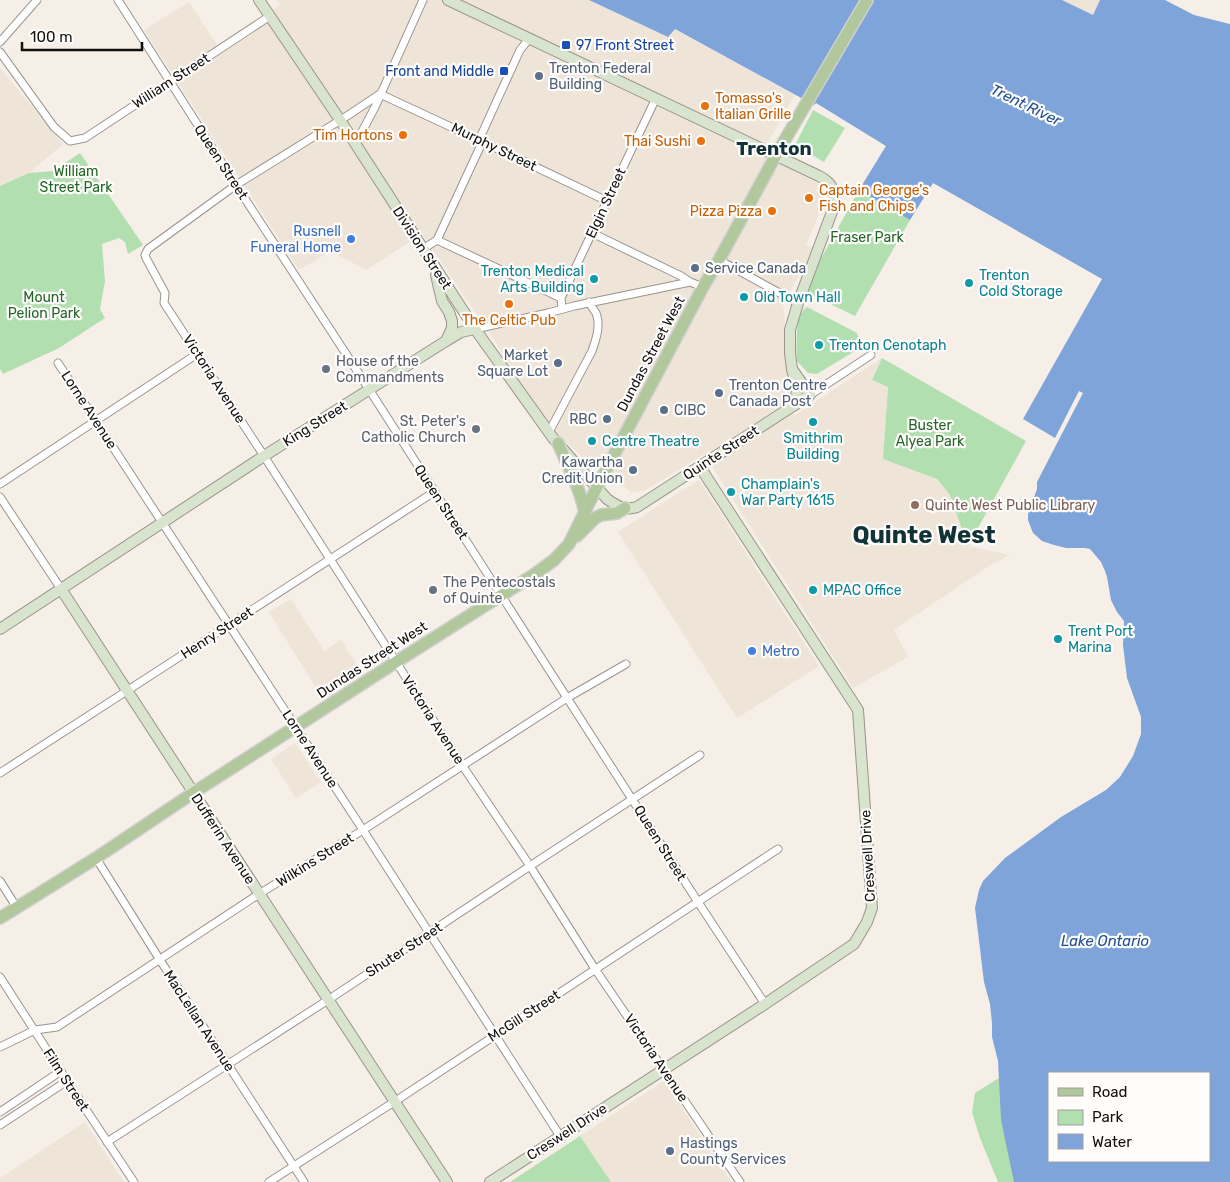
<svg xmlns="http://www.w3.org/2000/svg" width="1230" height="1182" viewBox="0 0 1230 1182" font-family="Rubik,sans-serif">
	<style>
		.built { fill: #eee4d7 }
		.green { fill: #b2dfb0 }
		.water { fill: #7ea4da; fill-rule: evenodd }
		.lines { fill: none; stroke-linecap: round; stroke-linejoin: round }
		.street-casing { stroke: #99948e; stroke-width: 9 }
		.secondary-casing { stroke: #99948e; stroke-width: 12 }
		.primary-casing { stroke: #d0cfcf; stroke-width: 14 }
		.street { stroke: #fff; stroke-width: 7 }
		.secondary { stroke: #d8e4cd; stroke-width: 10 }
		.primary { stroke: #b0c89b; stroke-width: 11 }
		.transit-dot { fill: #1a4fb4; stroke: #fefdfc; stroke-width: 2 }
		.service-dot { fill: #5c6f8a; stroke: #fefdfc; stroke-width: 2 }
		.food-dot { fill: #e8710a; stroke: #fefdfc; stroke-width: 2 }
		.shop-dot { fill: #3f7fe0; stroke: #fefdfc; stroke-width: 2 }
		.culture-dot { fill: #0f9aa8; stroke: #fefdfc; stroke-width: 2 }
		.worship-dot { fill: #6b7280; stroke: #fefdfc; stroke-width: 2 }
		.education-dot { fill: #8d6e63; stroke: #fefdfc; stroke-width: 2 }
		.labels { text-anchor: middle; dominant-baseline: central; stroke-width: 4.5; stroke-linejoin: round; paint-order: stroke }
		.transit-label { font-size: 14px; fill: #164399; stroke: #fefdfc; text-anchor: start }
		.service-label { font-size: 14px; fill: #4e5e75; stroke: #fefdfc; text-anchor: start }
		.street-label { font-size: 14px; fill: #12100e; stroke: #fefdfc }
		.food-label { font-size: 14px; fill: #c56008; stroke: #fefdfc; text-anchor: end }
		.park-label { font-size: 14px; fill: #226626; stroke: #fefdfc }
		.shop-label { font-size: 14px; fill: #366cbe; stroke: #fefdfc; text-anchor: end }
		.culture-label { font-size: 14px; fill: #0d838f; stroke: #fefdfc; text-anchor: start }
		.worship-label { font-size: 14px; fill: #5b616d; stroke: #fefdfc; text-anchor: start }
		.education-label { font-size: 14px; fill: #785e54; stroke: #fefdfc; text-anchor: start }
		.water-label { font-size: 15px; font-style: italic; fill: #1f5091; stroke: #fefdfc }
		.district-label { font-size: 19px; font-weight: bold; fill: #113337; stroke: #fefdfc }
		.town-label { font-size: 24px; font-weight: bold; fill: #113337; stroke: #fefdfc }
	</style>
	<rect width="100%" height="100%" fill="#f5efe8"/>
	<g class="built">
		<path d="M 277,0 L 589,0 L 668,37 L 674,29 L 795,95 L 762,153 L 829,190 L 806,245 L 814,248 L 783,304 L 794,416 L 882,358 L 872,380 L 888,386 L 883,459 L 937,479 L 950,495 L 968,546 L 1010,555 L 990,565 L 894,630 L 908,657 L 853,688 L 704,454 L 644,491 L 631,492 L 589,464 L 555,431 L 511,369 L 497,344 L 422,234 L 366,270 L 331,251 L 299,270 L 144,30 L 189,2 L 217,45 L 280,5 Z"/>
		<path d="M 1062,0 L 1100,0 L 1093,15 Z"/>
		<path d="M 0,68 L 63,144 L 29,173 L 0,186 Z"/>
		<path d="M 699,480 L 819,666 L 737,718 L 618,532 Z"/>
		<path d="M 291,599 L 324,651 L 341,640 L 361,672 L 323,699 L 269,612 Z"/>
		<path d="M 295,743 L 321,782 L 296,798 L 271,759 Z"/>
		<path d="M 664,1081 L 731,1182 L 611,1182 L 580,1136 Z"/>
		<path d="M 85,1122 L 124,1182 L 0,1182 L 0,1178 Z"/>
	</g>
	<g class="green">
		<path d="M 813,110 L 845,128 L 824,162 L 795,145 Z"/>
		<path d="M 80,153 L 143,245 L 128,254 L 125,242 L 119,238 L 102,244 L 105,281 L 100,309 L 105,318 L 59,348 L 3,374 L 0,369 L 0,186 L 29,173 L 53,171 Z"/>
		<path d="M 859,190 L 910,220 L 855,316 L 803,291 Z"/>
		<path d="M 807,307 L 857,333 L 859,341 L 855,351 L 817,374 L 808,373 L 797,361 C 797,346 794,315 807,307 Z"/>
		<path d="M 882,358 L 1026,441 L 968,546 L 950,495 L 937,479 L 883,459 L 888,387 L 872,380 Z"/>
		<path d="M 999,1078 L 1003,1127 L 1016,1182 L 998,1182 L 980,1138 L 972,1112 L 975,1093 Z"/>
		<path d="M 580,1136 L 611,1182 L 510,1182 Z"/>
	</g>
	<path class="water" d="M 589,0 L 1062,0 L 1093,15 L 1100,0 L 1165,0 L 1194,15 L 1230,24 L 1230,1182 L 1014,1182 L 1001,1120 L 998,1061 L 992,1037 L 992,1023 L 990,1004 L 984,982 L 977,924 L 975,908 L 979,890 L 983,881 L 1005,858 L 1061,817 L 1106,790 L 1120,777 L 1133,756 L 1141,734 L 1141,717 L 1127,678 L 1123,645 L 1124,621 L 1117,612 L 1111,600 L 1107,577 L 1105,571 L 1101,562 L 1090,549 L 1085,548 L 1066,548 L 1054,545 L 1042,541 L 1033,533 L 1028,520 L 1028,514 L 1037,489 L 1037,482 L 1083,393 L 1079,391 L 1055,438 L 1023,419 L 1102,279 L 933,183 L 910,220 L 859,190 L 886,146 L 816,103 L 814,105 L 675,29 L 668,37 ZM 1049,1073 L 1209,1073 L 1209,1161 L 1049,1161 Z"/>
	<g class="lines">
		<g class="street-casing">
			<g id="street">
				<path d="M 118,0 L 236,185 L 365,383 L 698,902 L 765,1004"/>
				<path d="M 0,42 L 37,0"/>
				<path d="M 0,52 L 54,127 L 70,141 L 85,138 L 270,16"/>
				<path d="M 380,94 L 347,116 L 236,185 L 148,249 L 145,255 L 146,258 L 165,293 L 164,303 L 264,456 L 462,765 L 530,866 L 595,969 L 740,1182"/>
				<path d="M 380,94 L 479,140 L 607,201"/>
				<path d="M 355,145 L 375,107 L 423,0"/>
				<path d="M 592,233 L 681,276 L 690,282 L 703,287"/>
				<path d="M 437,240 L 561,298"/>
				<path d="M 423,249 L 437,240 L 480,147 L 479,140 L 520,50 L 529,39"/>
				<path d="M 719,260 L 798,303"/>
				<path d="M 562,309 L 561,298 L 656,98"/>
				<path d="M 475,329 L 548,313 L 574,306 L 690,282"/>
				<path d="M 58,363 L 363,830 L 560,1136"/>
				<path d="M 810,395 L 871,355"/>
				<path d="M 549,432 L 592,351 C 596,339 601,326 596,313 C 594,310 591,306 589,302"/>
				<path d="M 0,484 L 197,354"/>
				<path d="M 0,497 L 61,589"/>
				<path d="M 0,773 L 434,492"/>
				<path d="M 96,858 L 160,960 L 304,1182"/>
				<path d="M 0,881 L 17,908"/>
				<path d="M 0,977 L 67,1081 L 134,1182"/>
				<path d="M 0,1047 L 35,1030 L 57,1027 L 259,894 L 363,830 L 567,698 L 626,664"/>
				<path d="M 0,1112 L 61,1071"/>
				<path d="M 0,1125 L 67,1081"/>
				<path d="M 107,1142 L 328,1000 L 530,866 L 700,755"/>
				<path d="M 269,1182 L 394,1102 L 778,849"/>
			</g>
		</g>
		<g class="secondary-casing">
			<g id="secondary">
				<path d="M 259,0 L 340,120 L 475,329 L 553,438 L 607,499 C 617,506 625,511 637,507 L 810,395 L 792,369"/>
				<path d="M 448,0 L 819,176 C 832,183 833,188 836,201 L 798,303 L 790,330 L 790,353 L 792,369 L 797,390 L 795,405"/>
				<path d="M 436,275 L 442,301 L 449,312 L 452,321 L 452,328 L 446,341"/>
				<path d="M 61,589 L 447,1182"/>
				<path d="M 0,629 L 264,456 L 446,341 L 461,332 L 475,329"/>
				<path d="M 490,1182 L 765,1004 L 854,944 L 867,922 L 872,908 L 858,710 L 700,467"/>
			</g>
		</g>
		<g class="primary-casing">
			<g id="primary">
				<path d="M 558,443 C 568,466 580,488 585,513"/>
				<path d="M 577,536 L 595,518 L 601,515 L 617,513 L 625,508"/>
				<path d="M 0,918 L 96,858 L 193,793 L 396,662 L 535,574 L 554,560 L 569,544 L 597,487 L 703,287 L 719,260 L 776,155 L 867,0"/>
			</g>
		</g>
		<use href="#street" class="street"/>
		<use href="#secondary" class="secondary"/>
		<use href="#primary" class="primary"/>
	</g>
	<g class="transit-dot">
		<rect x="561" y="40" width="10" height="10" rx="2.5"/>
		<rect x="499" y="66" width="10" height="10" rx="2.5"/>
	</g>
	<g class="service-dot">
		<circle cx="539" cy="76" r="5"/>
		<circle cx="695" cy="268" r="5"/>
		<circle cx="558" cy="363" r="5"/>
		<circle cx="719" cy="393" r="5"/>
		<circle cx="664" cy="410" r="5"/>
		<circle cx="607" cy="419" r="5"/>
		<circle cx="633" cy="470" r="5"/>
		<circle cx="670" cy="1151" r="5"/>
	</g>
	<g class="food-dot">
		<circle cx="705" cy="106" r="5"/>
		<circle cx="403" cy="135" r="5"/>
		<circle cx="701" cy="141" r="5"/>
		<circle cx="809" cy="198" r="5"/>
		<circle cx="772" cy="211" r="5"/>
		<circle cx="509" cy="304" r="5"/>
	</g>
	<g class="shop-dot">
		<circle cx="351" cy="239" r="5"/>
		<circle cx="752" cy="651" r="5"/>
	</g>
	<g class="culture-dot">
		<circle cx="594" cy="279" r="5"/>
		<circle cx="969" cy="283" r="5"/>
		<circle cx="744" cy="297" r="5"/>
		<circle cx="819" cy="345" r="5"/>
		<circle cx="813" cy="422" r="5"/>
		<circle cx="592" cy="441" r="5"/>
		<circle cx="731" cy="492" r="5"/>
		<circle cx="813" cy="590" r="5"/>
		<circle cx="1058" cy="639" r="5"/>
	</g>
	<g class="worship-dot">
		<circle cx="326" cy="369" r="5"/>
		<circle cx="476" cy="429" r="5"/>
		<circle cx="433" cy="590" r="5"/>
	</g>
	<circle class="education-dot" cx="915" cy="505" r="5"/>
	<g class="labels">
		<g class="transit-label">
			<text x="576" y="45">97 Front Street</text>
			<text x="494" y="71" text-anchor="end">Front and Middle</text>
		</g>
		<g class="service-label">
			<text x="549" y="68">Trenton Federal<tspan x="549" dy="16">Building</tspan></text>
			<text x="705" y="268">Service Canada</text>
			<text x="548" y="355" text-anchor="end">Market<tspan x="548" dy="16">Square Lot</tspan></text>
			<text x="729" y="385">Trenton Centre<tspan x="729" dy="16">Canada Post</tspan></text>
			<text x="674" y="410">CIBC</text>
			<text x="597" y="419" text-anchor="end">RBC</text>
			<text x="623" y="462" text-anchor="end">Kawartha<tspan x="623" dy="16">Credit Union</tspan></text>
			<text x="680" y="1143">Hastings<tspan x="680" dy="16">County Services</tspan></text>
		</g>
		<g class="street-label">
			<text transform="translate(171 81) rotate(-33)">William Street</text>
			<text transform="translate(494 147) rotate(26)">Murphy Street</text>
			<text transform="translate(221 162) rotate(57)">Queen Street</text>
			<text transform="translate(606 203) rotate(-65)">Elgin Street</text>
			<text transform="translate(422 248) rotate(57)">Division Street</text>
			<text transform="translate(651 354) rotate(-62)">Dundas Street West</text>
			<text transform="translate(214 379) rotate(57)">Victoria Avenue</text>
			<text transform="translate(89 410) rotate(57)">Lorne Avenue</text>
			<text transform="translate(315 424) rotate(-32)">King Street</text>
			<text transform="translate(721 453) rotate(-33)">Quinte Street</text>
			<text transform="translate(441 502) rotate(57)">Queen Street</text>
			<text transform="translate(217 633) rotate(-33)">Henry Street</text>
			<text transform="translate(372 660) rotate(-33)">Dundas Street West</text>
			<text transform="translate(433 720) rotate(57)">Victoria Avenue</text>
			<text transform="translate(310 749) rotate(57)">Lorne Avenue</text>
			<text transform="translate(223 839) rotate(57)">Dufferin Avenue</text>
			<text transform="translate(660 843) rotate(58)">Queen Street</text>
			<text transform="translate(868 856) rotate(-93)">Creswell Drive</text>
			<text transform="translate(315 860) rotate(-32)">Wilkins Street</text>
			<text transform="translate(404 950) rotate(-33)">Shuter Street</text>
			<text transform="translate(524 1016) rotate(-33)">McGill Street</text>
			<text transform="translate(199 1021) rotate(57)">MacLellan Avenue</text>
			<text transform="translate(656 1058) rotate(56)">Victoria Avenue</text>
			<text transform="translate(66 1080) rotate(57)">Film Street</text>
			<text transform="translate(567 1132) rotate(-33)">Creswell Drive</text>
		</g>
		<g class="food-label">
			<text x="715" y="98" text-anchor="start">Tomasso's<tspan x="715" dy="16">Italian Grille</tspan></text>
			<text x="393" y="135">Tim Hortons</text>
			<text x="691" y="141">Thai Sushi</text>
			<text x="819" y="190" text-anchor="start">Captain George's<tspan x="819" dy="16">Fish and Chips</tspan></text>
			<text x="762" y="211">Pizza Pizza</text>
			<text x="509" y="320" text-anchor="middle">The Celtic Pub</text>
		</g>
		<g class="park-label">
			<text x="76" y="171">William<tspan x="76" dy="16">Street Park</tspan></text>
			<text x="867" y="237">Fraser Park</text>
			<text x="44" y="297">Mount<tspan x="44" dy="16">Pelion Park</tspan></text>
			<text x="930" y="425">Buster<tspan x="930" dy="16">Alyea Park</tspan></text>
		</g>
		<g class="shop-label">
			<text x="341" y="231">Rusnell<tspan x="341" dy="16">Funeral Home</tspan></text>
			<text x="762" y="651" text-anchor="start">Metro</text>
		</g>
		<g class="culture-label">
			<text x="584" y="271" text-anchor="end">Trenton Medical<tspan x="584" dy="16">Arts Building</tspan></text>
			<text x="979" y="275">Trenton<tspan x="979" dy="16">Cold Storage</tspan></text>
			<text x="754" y="297">Old Town Hall</text>
			<text x="829" y="345">Trenton Cenotaph</text>
			<text x="813" y="438" text-anchor="middle">Smithrim<tspan x="813" dy="16">Building</tspan></text>
			<text x="602" y="441">Centre Theatre</text>
			<text x="741" y="484">Champlain's<tspan x="741" dy="16">War Party 1615</tspan></text>
			<text x="823" y="590">MPAC Office</text>
			<text x="1068" y="631">Trent Port<tspan x="1068" dy="16">Marina</tspan></text>
		</g>
		<g class="worship-label">
			<text x="336" y="361">House of the<tspan x="336" dy="16">Commandments</tspan></text>
			<text x="466" y="421" text-anchor="end">St. Peter's<tspan x="466" dy="16">Catholic Church</tspan></text>
			<text x="443" y="582">The Pentecostals<tspan x="443" dy="16">of Quinte</tspan></text>
		</g>
		<g class="education-label">
			<text x="925" y="505">Quinte West Public Library</text>
		</g>
		<g class="water-label">
			<text transform="translate(1026 105) rotate(26)">Trent River</text>
			<text x="1105" y="941">Lake Ontario</text>
		</g>
		<g class="district-label">
			<text x="774" y="148">Trenton</text>
		</g>
		<g class="town-label">
			<text x="924" y="535">Quinte West</text>
		</g>
	</g>
	<rect x="1048" y="1072" width="162" height="90" fill="#fefdfc" stroke="#a09e9d"/>
	<rect x="1058" y="1088" width="25" height="8" fill="#b0c89b" stroke="#a09e9d"/>
	<text x="1092" y="1097" font-size="15" fill="#12100e">Road</text>
	<rect x="1058" y="1110" width="25" height="15" fill="#b2dfb0" stroke="#a09e9d"/>
	<text x="1092" y="1122" font-size="15" fill="#12100e">Park</text>
	<rect x="1058" y="1134" width="25" height="15" fill="#7ea4da" stroke="#a09e9d"/>
	<text x="1092" y="1147" font-size="15" fill="#12100e">Water</text>
	<path d="M22 42v8h120v-8" fill="none" stroke="#12100e" stroke-width="2.5"/>
	<text x="30" y="42" font-size="15" fill="#12100e" stroke="#fefdfc" stroke-width="4" paint-order="stroke">100 m</text>
</svg>
